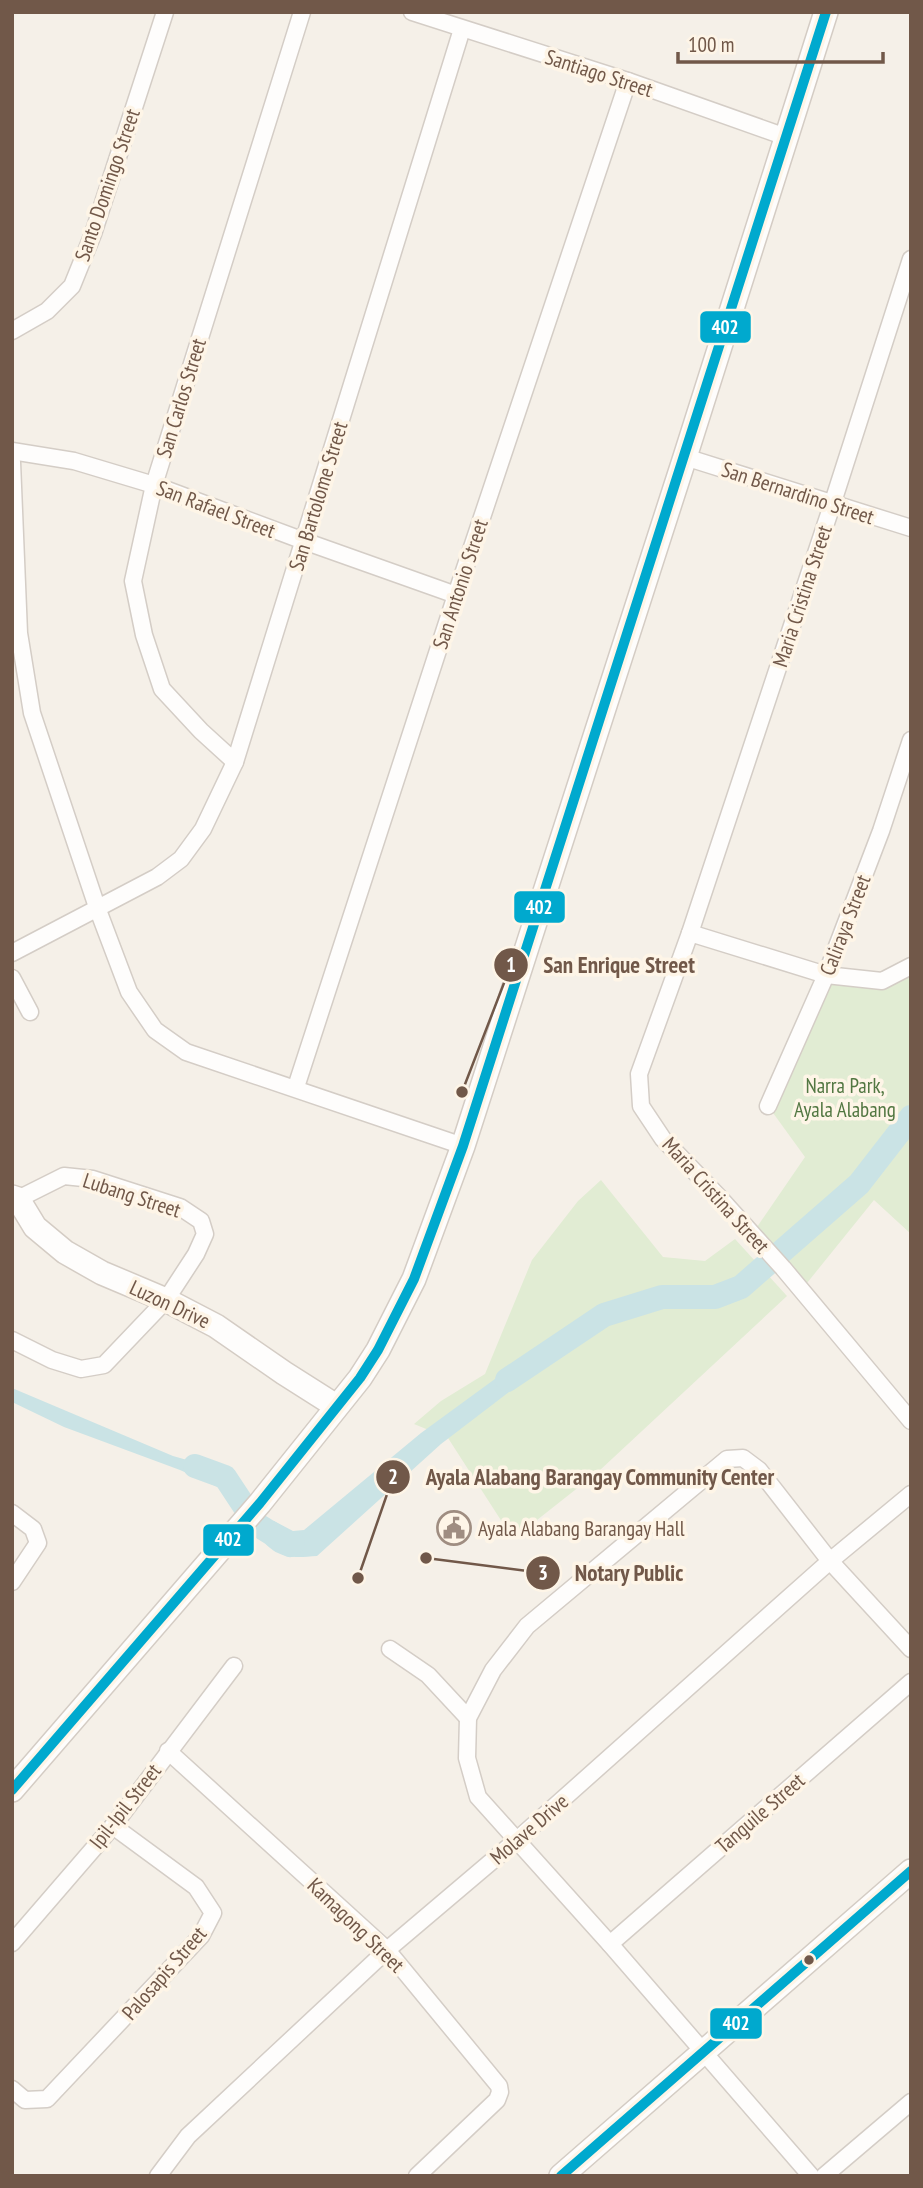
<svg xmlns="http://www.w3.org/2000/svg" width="923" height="2188" viewBox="0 0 923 2188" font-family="'PT Sans Narrow',sans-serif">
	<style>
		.green { fill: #e1ecd3 }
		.water { fill: #cae3e5 }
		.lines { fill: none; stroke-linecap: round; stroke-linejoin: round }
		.river { stroke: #cae3e5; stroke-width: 24 }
		.street-casing { stroke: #d4cdc6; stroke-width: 19 }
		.secondary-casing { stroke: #d4ccc4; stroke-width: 26 }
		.street { stroke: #fefdfc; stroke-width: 16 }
		.secondary { stroke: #fefdfc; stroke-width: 23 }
		.bus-1-casing { stroke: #fef5e7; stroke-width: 16 }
		.bus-1 { stroke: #00a9ce; stroke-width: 10 }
		.bus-dot { fill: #715849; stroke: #fef5e7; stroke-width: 2.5 }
		.labels { text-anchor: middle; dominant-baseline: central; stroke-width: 7; stroke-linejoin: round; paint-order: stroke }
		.street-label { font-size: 21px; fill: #715849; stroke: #fef5e7 }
		.park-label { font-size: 21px; fill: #527742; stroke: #fef5e7 }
		.poi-label { font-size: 21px; fill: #715849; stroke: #fef5e7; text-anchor: start }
		.leader { fill: none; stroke: #715849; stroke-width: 2.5 }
		.callout-dot { fill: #715849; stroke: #fef5e7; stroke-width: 2.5 }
		.mark-label { font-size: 21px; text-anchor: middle; font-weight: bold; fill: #fff }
		.callout-label { font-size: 23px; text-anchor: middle; font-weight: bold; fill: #715849; stroke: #fef5e7; stroke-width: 7; stroke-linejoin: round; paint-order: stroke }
		.line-badge { stroke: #fef5e7; stroke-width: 2.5 }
		.badge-label { font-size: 19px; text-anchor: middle; font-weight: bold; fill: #fff }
	</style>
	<rect width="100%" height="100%" fill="#f5f0e8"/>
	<g class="green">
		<path d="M 828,976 L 883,982 L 911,976 L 911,1234 L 874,1200 L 807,1283 L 757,1227 L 805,1157 L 768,1106 Z"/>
		<path d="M 601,1180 L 663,1257 L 705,1261 L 735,1239 L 787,1296 L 599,1471 L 513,1539 L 448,1438 L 414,1424 L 441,1401 L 485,1374 L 532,1260 L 578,1201 Z"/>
	</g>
	<g class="water">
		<path d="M 529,1354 L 538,1370 L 441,1444 L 317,1556 C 291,1558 276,1559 260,1537 L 274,1521 L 293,1531 L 304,1530 L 421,1433 Z"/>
		<path d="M 12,1388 L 173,1456 L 215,1468 L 249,1501 L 237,1509 L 222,1489 L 180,1470 L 64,1427 L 12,1402 Z"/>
	</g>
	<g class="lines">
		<g class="river">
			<path d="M 507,1380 L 604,1315 L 662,1297 L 715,1297 L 741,1287 L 859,1184 L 911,1117"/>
			<path d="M 195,1466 L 225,1477 L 256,1524 L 290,1545 L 293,1543"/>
		</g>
		<g class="street-casing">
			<g id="street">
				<path d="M 412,12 L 628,81 L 786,137"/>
				<path d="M 911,259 L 832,505 L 690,933 L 639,1074 L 641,1106 L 663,1139 L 720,1198 L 783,1268 L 911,1421"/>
				<path d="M 12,331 L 47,311 L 72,286 L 93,234 L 165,12"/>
				<path d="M 12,451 L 74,461 L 154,485 L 304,541 L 456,595"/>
				<path d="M 685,457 L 911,528"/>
				<path d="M 12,462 L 19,633 L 32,713 L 98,910 L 129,992 L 155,1030 L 186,1052 L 463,1146"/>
				<path d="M 235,762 L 201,731 L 162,689 L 144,635 L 133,581 L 154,485 L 302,12"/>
				<path d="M 690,933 L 826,975 L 882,981 L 911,966"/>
				<path d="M 12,953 L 157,877 L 181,859 L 203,829 L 235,762 L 462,29"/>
				<path d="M 12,978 L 30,1012"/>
				<path d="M 296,1087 L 456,595 L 628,81"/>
				<path d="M 768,1106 L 826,975 L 881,831 L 911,740"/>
				<path d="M 12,1340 L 52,1360 L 81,1369 L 104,1365 L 166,1300 L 196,1254 L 205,1234 L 201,1221 L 180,1207 L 93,1179 L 64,1176 L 18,1199"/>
				<path d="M 12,1513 L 33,1529 L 38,1543 L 12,1582"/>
				<path d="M 390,1649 L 428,1675 L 468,1718"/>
				<path d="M 168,1751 L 387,1950 L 499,2086 L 500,2092 L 497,2100 L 417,2176"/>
				<path d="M 12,1943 L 113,1826 L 234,1666"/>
				<path d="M 610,1944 L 911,1682"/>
				<path d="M 12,2089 L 25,2100 L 47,2099 L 201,1936 L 213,1913 L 196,1887 L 113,1826"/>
				<path d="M 158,2176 L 188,2136 L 387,1950 L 518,1839 L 830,1561 L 911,1494"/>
				<path d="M 811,2176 L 610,1944 L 478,1797 L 467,1758 L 468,1718 L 493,1670 L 527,1626 L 727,1459 L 743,1458 L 759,1470 L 830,1561 L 911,1649"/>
				<path d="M 824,2176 L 911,2102"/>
			</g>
		</g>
		<g class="secondary-casing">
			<g id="secondary">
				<path d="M 12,1197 L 18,1199 L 35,1227 L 65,1252 L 102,1273 L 166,1300 L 216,1326 L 284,1373 L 336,1406"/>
				<path d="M 12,1790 L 260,1503 L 360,1378 L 378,1350 L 414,1279 L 463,1146 L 685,457 L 826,12"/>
				<path d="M 561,2176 L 911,1871"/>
			</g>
		</g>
		<use href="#street" class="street"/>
		<use href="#secondary" class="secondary"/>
		<g class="bus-1-casing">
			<g id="bus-1">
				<path d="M 12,1790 L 260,1503 L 360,1378 L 378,1350 L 414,1279 L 463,1146 L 826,12"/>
				<path d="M 561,2176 L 911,1871"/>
			</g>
		</g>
		<use href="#bus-1" class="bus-1"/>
	</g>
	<defs>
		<g id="civic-ring" transform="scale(1.75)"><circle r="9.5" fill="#fef5e7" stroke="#9f8d81" stroke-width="1.5"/><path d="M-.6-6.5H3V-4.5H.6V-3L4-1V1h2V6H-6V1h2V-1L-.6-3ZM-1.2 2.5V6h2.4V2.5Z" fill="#9f8d81"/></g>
	</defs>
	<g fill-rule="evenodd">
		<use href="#civic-ring" x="454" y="1528"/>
	</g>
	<circle class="bus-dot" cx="809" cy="1960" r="6"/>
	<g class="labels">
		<g class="street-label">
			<text transform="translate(599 73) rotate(18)">Santiago Street</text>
			<text transform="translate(107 185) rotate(-71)">Santo Domingo Street</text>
			<text transform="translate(181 398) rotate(-73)">San Carlos Street</text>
			<text transform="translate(798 493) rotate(18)">San Bernardino Street</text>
			<text transform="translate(318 496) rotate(-73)">San Bartolome Street</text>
			<text transform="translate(216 509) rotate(21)">San Rafael Street</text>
			<text transform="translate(460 584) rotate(-72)">San Antonio Street</text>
			<text transform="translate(802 596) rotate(-72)">Maria Cristina Street</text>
			<text transform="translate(845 925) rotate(-69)">Caliraya Street</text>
			<text transform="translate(132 1195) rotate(18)">Lubang Street</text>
			<text transform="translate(716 1195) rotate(48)">Maria Cristina Street</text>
			<text transform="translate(170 1304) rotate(25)">Luzon Drive</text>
			<text transform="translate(125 1806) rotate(-52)">Ipil-Ipil Street</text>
			<text transform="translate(760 1813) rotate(-41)">Tanguile Street</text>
			<text transform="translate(529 1829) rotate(-41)">Molave Drive</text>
			<text transform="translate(356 1925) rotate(44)">Kamagong Street</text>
			<text transform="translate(164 1973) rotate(-49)">Palosapis Street</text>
		</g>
		<g class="park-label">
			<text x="845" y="1085">Narra Park,<tspan x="845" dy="24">Ayala Alabang</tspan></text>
		</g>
		<g class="poi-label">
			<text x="478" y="1528">Ayala Alabang Barangay Hall</text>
		</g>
	</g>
	<path class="leader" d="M462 1092L511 965M358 1578L393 1477M426 1558L543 1573"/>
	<g class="callout-dot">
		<circle cx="462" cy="1092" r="7"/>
		<circle cx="358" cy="1578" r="7"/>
		<circle cx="426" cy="1558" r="7"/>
		<circle cx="511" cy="965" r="18"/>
		<circle cx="393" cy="1477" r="18"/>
		<circle cx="543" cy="1573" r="18"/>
	</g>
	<g class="mark-label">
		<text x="511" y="972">1</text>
		<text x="393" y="1484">2</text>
		<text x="543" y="1580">3</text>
	</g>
	<g class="callout-label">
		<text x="619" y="973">San Enrique Street</text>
		<text x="600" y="1485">Ayala Alabang Barangay Community Center</text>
		<text x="629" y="1581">Notary Public</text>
	</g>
	<g class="line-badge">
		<rect x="699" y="310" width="53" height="34" rx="7" fill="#00a9ce"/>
		<rect x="513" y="890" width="53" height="34" rx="7" fill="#00a9ce"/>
		<rect x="202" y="1523" width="53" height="34" rx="7" fill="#00a9ce"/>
		<rect x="709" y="2007" width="54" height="33" rx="7" fill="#00a9ce"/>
	</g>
	<g class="badge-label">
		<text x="725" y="334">402</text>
		<text x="539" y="914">402</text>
		<text x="228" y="1546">402</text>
		<text x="736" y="2030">402</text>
	</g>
	<rect width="923" height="2188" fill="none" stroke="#715849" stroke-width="28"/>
	<path d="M678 52v10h205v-10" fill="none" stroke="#715849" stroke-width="3.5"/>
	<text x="688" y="52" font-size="21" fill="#715849" stroke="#fef5e7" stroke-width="5" paint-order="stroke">100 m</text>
</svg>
